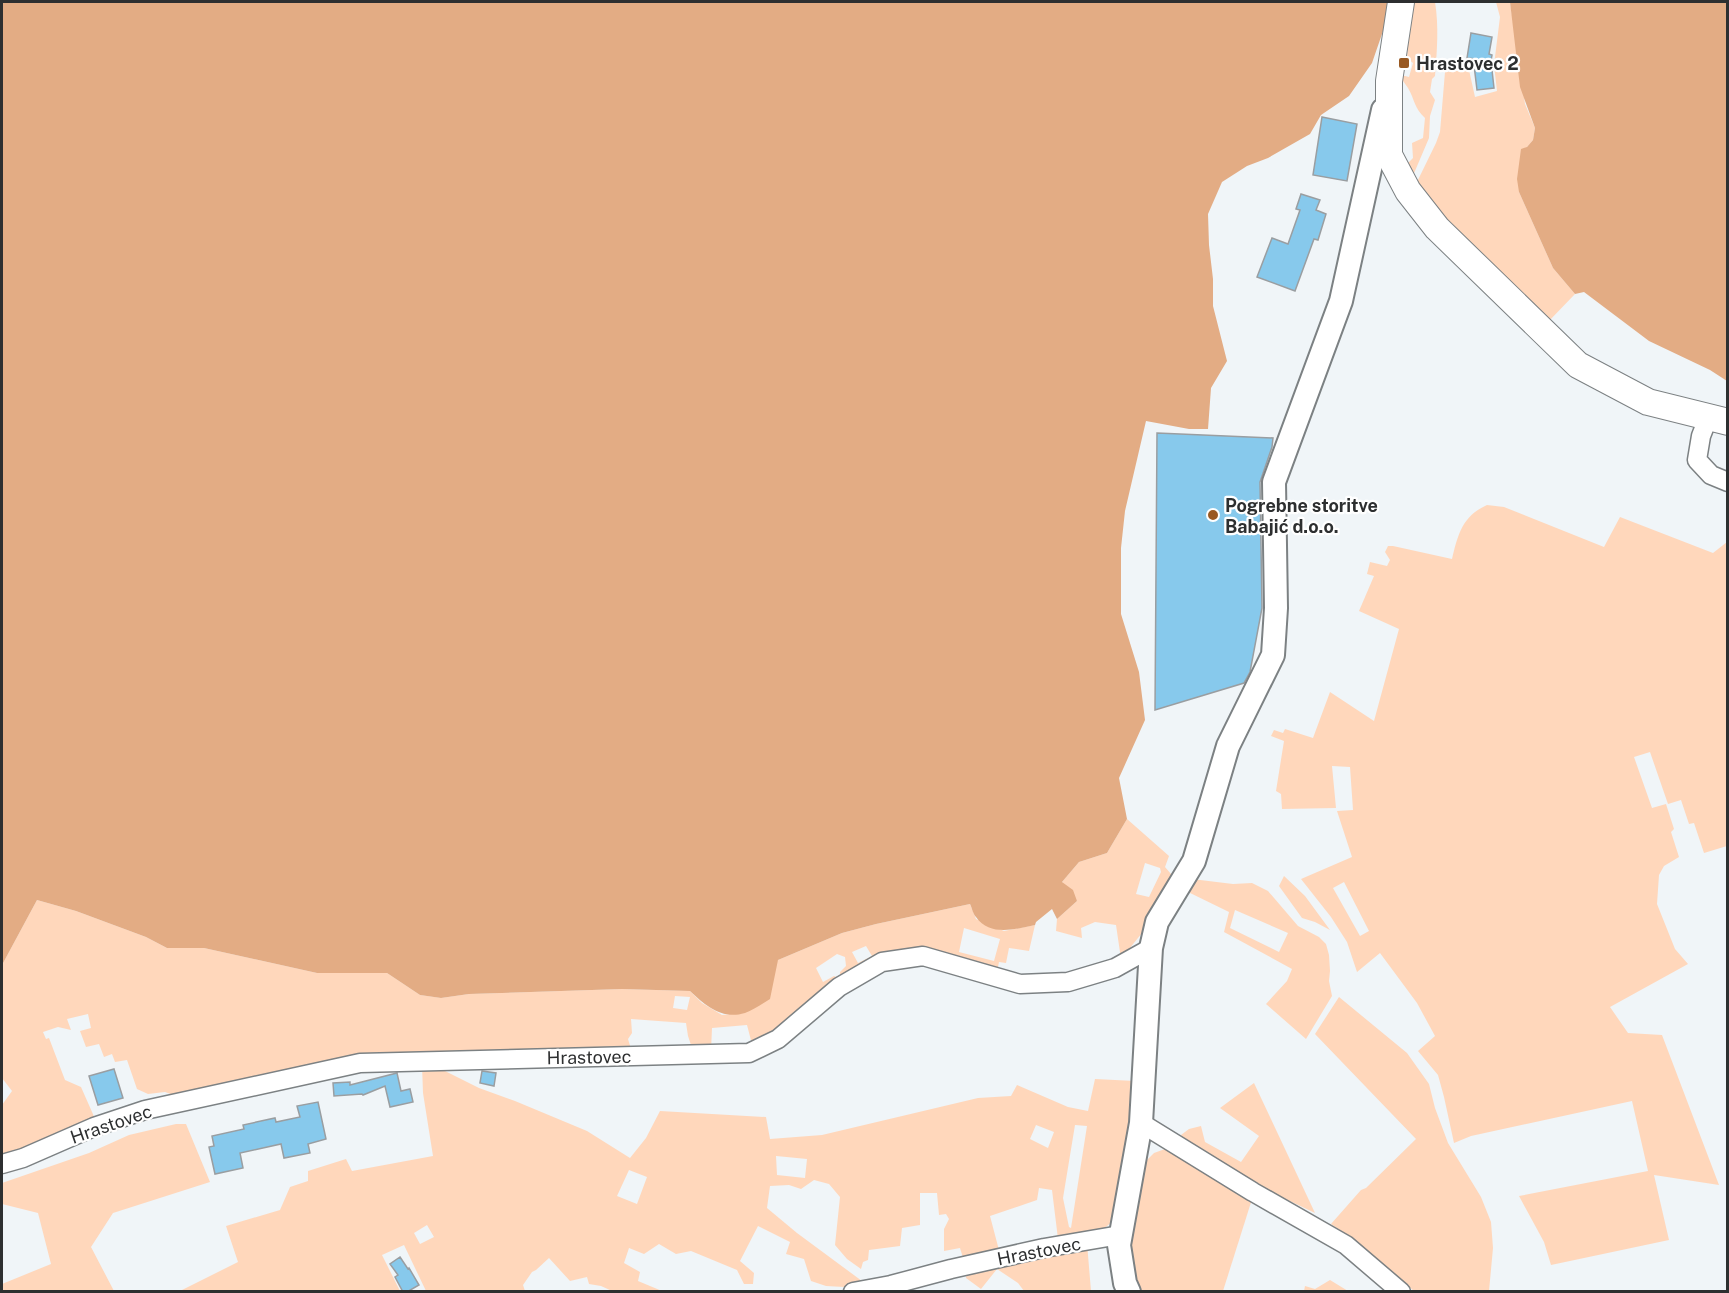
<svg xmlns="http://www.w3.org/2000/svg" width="1729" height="1293" viewBox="0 0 1729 1293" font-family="'Public Sans',sans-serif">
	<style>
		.green { fill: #ffd7bb; fill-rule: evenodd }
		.forest { fill: #e3ac84 }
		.building { fill: #87c9ec; stroke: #9a9ea1; stroke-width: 1.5 }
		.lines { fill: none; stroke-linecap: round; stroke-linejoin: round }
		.minor-casing { stroke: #7c8183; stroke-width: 21 }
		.tertiary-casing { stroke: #7c8183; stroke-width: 26 }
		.secondary-casing { stroke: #7c8183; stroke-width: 28 }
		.minor { stroke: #fff; stroke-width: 18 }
		.tertiary { stroke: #fff; stroke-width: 22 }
		.secondary { stroke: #fff; stroke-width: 26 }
		.poi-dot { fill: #995922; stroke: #fff; stroke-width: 2 }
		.labels { text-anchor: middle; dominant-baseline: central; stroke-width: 4.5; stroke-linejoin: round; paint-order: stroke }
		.poi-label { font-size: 18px; font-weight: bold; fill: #2d2f30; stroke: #fff; text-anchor: start }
		.street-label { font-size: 18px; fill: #2d2f30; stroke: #fff }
	</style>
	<rect width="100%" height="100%" fill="#f0f5f8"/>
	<g class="green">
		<path d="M 1411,2 L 1435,2 C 1439,26 1437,52 1435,76 L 1432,79 L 1430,92 L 1435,100 L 1430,116 L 1429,138 L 1412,178 L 1407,164 L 1413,158 L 1412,143 L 1423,138 L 1425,118 C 1414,108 1415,100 1408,88 C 1405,83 1402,81 1401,75 L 1409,77 L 1413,63 L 1407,58 Z"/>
		<path d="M 1496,2 L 1510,2 L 1525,104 L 1535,128 L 1533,140 L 1527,147 L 1519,192 L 1553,268 L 1575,294 L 1548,322 L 1447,229 L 1416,184 L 1436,143 L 1440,132 L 1445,72 L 1469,70 L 1475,97 L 1497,91 L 1494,65 L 1500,17 Z"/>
		<path d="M 1487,505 L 1504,507 L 1604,547 L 1620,517 L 1713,553 L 1727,542 L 1727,846 L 1704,853 L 1694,823 L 1689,824 L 1681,800 L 1668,804 L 1650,752 L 1634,757 L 1652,808 L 1666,804 L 1674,829 L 1671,832 L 1679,857 L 1664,866 L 1659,875 L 1657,904 L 1675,949 L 1688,964 L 1610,1007 L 1628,1033 L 1662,1035 L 1719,1185 L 1654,1175 L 1669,1240 L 1551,1265 L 1544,1242 L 1519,1196 L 1648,1171 L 1632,1101 L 1471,1136 L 1454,1143 L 1444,1097 L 1438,1075 L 1418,1051 L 1435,1036 L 1417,1003 L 1380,953 L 1357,972 L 1347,942 L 1331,917 L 1301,879 L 1352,857 L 1337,811 L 1353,810 L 1350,767 L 1332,766 L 1336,808 L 1282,809 L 1281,794 L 1276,791 L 1284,741 L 1271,736 L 1274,730 L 1283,733 L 1285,729 L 1313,738 L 1330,692 L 1374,721 L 1399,629 L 1359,611 L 1374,576 L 1367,574 L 1370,562 L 1387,566 L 1390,560 L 1385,552 L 1388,546 L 1393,546 L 1452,559 C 1458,535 1462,516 1487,505 ZM 1344,882 L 1369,931 L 1360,936 L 1333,888 Z"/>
		<path d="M 1127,819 L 1169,856 L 1165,867 L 1171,874 L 1178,878 L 1142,933 L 1121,959 L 1116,925 L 1095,922 L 1081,928 L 1082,938 L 1056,931 L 1057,919 L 1077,901 L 1062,882 L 1079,862 L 1107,853 ZM 1145,863 L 1160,868 L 1161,872 L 1149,897 L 1136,894 Z"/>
		<path d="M 1284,876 L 1305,896 L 1330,930 L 1315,922 L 1302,918 L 1279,886 Z"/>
		<path d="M 1192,879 L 1233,884 L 1252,883 L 1268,891 L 1298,926 L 1319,937 L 1326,944 L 1329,955 L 1330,971 L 1329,981 L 1332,996 L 1306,1039 L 1266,1004 L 1287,981 L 1292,969 L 1224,932 L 1229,912 L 1186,891 ZM 1235,910 L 1288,933 L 1279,952 L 1230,928 Z"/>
		<path d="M 37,900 L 76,911 L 146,937 L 167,948 L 204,948 L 317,973 L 387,973 L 420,995 L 441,998 L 469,994 L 622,989 L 690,991 L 702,1003 L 722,1015 L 744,1013 L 778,960 L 842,933 L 876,924 L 970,904 L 976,919 L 1004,931 L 1035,925 L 1029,951 L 1009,948 L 1006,963 L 999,962 L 997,972 L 905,951 L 753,1048 L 747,1025 L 712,1028 L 711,1051 L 693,1051 L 688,1036 L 686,1023 L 631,1019 L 632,1033 L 628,1039 L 632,1052 L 468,1056 L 176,1096 L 165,1092 L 148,1094 L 137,1089 L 127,1060 L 115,1062 L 112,1054 L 104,1057 L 99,1044 L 86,1047 L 80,1031 L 91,1028 L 88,1014 L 67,1019 L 71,1030 L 58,1027 L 43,1032 L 46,1039 L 49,1038 L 65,1080 L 81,1087 L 96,1121 L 2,1161 L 2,1105 L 12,1091 L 2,1078 L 2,965 ZM 964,928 L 1000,939 L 994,961 L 959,952 ZM 866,946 L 872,956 L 858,963 L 852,952 ZM 837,954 L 845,957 L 846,966 L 840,972 L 840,975 L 836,977 L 834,976 L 823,982 L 816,968 ZM 675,996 L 690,997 L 687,1010 L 673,1008 Z"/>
		<path d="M 1339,997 L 1407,1053 L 1429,1084 L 1435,1108 L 1448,1143 L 1481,1197 L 1491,1222 L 1493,1248 L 1489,1291 L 1414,1291 L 1349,1236 L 1331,1224 L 1361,1190 L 1366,1188 L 1416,1139 L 1315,1034 Z"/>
		<path d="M 427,1062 L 479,1088 L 515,1101 L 587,1131 L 630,1158 L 646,1138 L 660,1111 L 766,1117 L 770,1139 L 822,1135 L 978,1098 L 1011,1096 L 1017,1085 L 1068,1107 L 1088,1111 L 1095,1079 L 1135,1081 L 1134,1113 L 1112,1222 L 1102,1230 L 1058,1239 L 1052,1190 L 1039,1188 L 1037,1200 L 990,1216 L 1000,1254 L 964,1261 L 960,1248 L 944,1251 L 944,1229 L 949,1219 L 946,1214 L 939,1215 L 937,1193 L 920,1193 L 920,1225 L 902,1228 L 900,1246 L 869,1250 L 868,1260 L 863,1262 L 861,1269 L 847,1259 L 835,1245 L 840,1197 L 829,1184 L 814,1180 L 801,1189 L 789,1185 L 770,1186 L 767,1208 L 797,1233 L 866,1284 L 862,1288 L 826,1286 L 811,1281 L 804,1259 L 786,1254 L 790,1242 L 758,1226 L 740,1261 L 754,1273 L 753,1284 L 744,1284 L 737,1270 L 691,1251 L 676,1254 L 659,1244 L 644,1254 L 629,1248 L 624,1263 L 640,1272 L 638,1281 L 662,1291 L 612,1291 L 601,1286 L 589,1284 L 587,1277 L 570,1281 L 549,1258 L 536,1270 L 532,1272 L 523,1285 L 525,1291 L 426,1291 L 404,1245 L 382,1255 L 400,1291 L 178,1292 L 238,1262 L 226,1226 L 280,1210 L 290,1187 L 308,1181 L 308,1171 L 346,1159 L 352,1171 L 433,1156 L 423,1093 L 422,1065 ZM 1036,1125 L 1054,1132 L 1048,1148 L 1030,1139 ZM 1075,1125 L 1087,1126 L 1071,1228 L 1069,1227 L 1063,1198 ZM 776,1156 L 807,1159 L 805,1178 L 777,1175 ZM 629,1170 L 647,1177 L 637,1204 L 617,1196 ZM 427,1225 L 434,1237 L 420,1244 L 414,1233 Z"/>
		<path d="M 1254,1083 L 1315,1213 L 1273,1193 L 1186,1142 L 1181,1135 L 1189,1129 L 1201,1126 L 1205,1142 L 1241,1162 L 1259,1136 L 1220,1108 Z"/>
		<path d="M 176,1124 L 186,1124 L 210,1182 L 113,1213 L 91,1247 L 114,1291 L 2,1291 L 2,1284 L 51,1264 L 38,1213 L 2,1204 L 2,1183 L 89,1153 L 129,1135 Z"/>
		<path d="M 1165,1149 L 1253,1196 L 1223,1291 L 1137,1292 L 1128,1257 L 1140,1178 L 1147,1160 L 1154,1153 Z"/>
		<path d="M 1087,1243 L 1091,1291 L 1024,1291 L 1018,1283 L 997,1269 L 981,1289 L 966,1278 L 967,1271 Z"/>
		<path d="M 1330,1280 L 1348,1291 L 1304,1291 L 1305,1286 L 1315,1289 Z"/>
	</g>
	<g class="forest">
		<path d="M 2,2 L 1393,2 L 1372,63 L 1349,96 L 1321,115 L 1310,134 L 1268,158 L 1247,166 L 1222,182 L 1208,214 L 1209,245 L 1213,279 L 1213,306 L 1227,361 L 1211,388 L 1208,429 L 1189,429 L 1146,421 L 1125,511 L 1121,548 L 1121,614 L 1139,672 L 1145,720 L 1119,778 L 1127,819 L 1107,853 L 1079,862 L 1062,882 L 1073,890 L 1077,901 L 1057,919 L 1052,909 L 1036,922 L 1035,925 C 1016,929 990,937 976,917 C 973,914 972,908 970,904 L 876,924 L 842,933 L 778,960 L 770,999 C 762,1004 753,1010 745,1013 C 722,1020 706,1006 690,991 L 622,989 L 469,994 L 441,998 L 420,995 L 387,973 L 317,973 L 204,948 L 167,948 L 146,937 L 76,911 L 37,900 L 2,965 Z"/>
		<path d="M 1510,2 L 1727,2 L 1727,381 L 1710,370 L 1649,341 L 1584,292 L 1575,294 L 1553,268 L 1519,192 L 1517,179 L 1521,149 L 1527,147 L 1533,140 L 1535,128 L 1520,87 Z"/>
	</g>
	<g class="building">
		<path d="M 1471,33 L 1492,37 L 1489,54 L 1492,55 L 1491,61 L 1494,88 L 1477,90 L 1474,65 L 1475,59 L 1467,58 Z"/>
		<path d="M 1322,117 L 1357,124 L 1347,181 L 1313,175 Z"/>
		<path d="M 1301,194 L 1320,200 L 1316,210 L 1326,214 L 1318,240 L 1314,239 L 1295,291 L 1257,277 L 1272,238 L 1288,244 L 1300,210 L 1296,209 Z"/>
		<path d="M 1157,433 L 1273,438 L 1272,447 L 1260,482 L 1262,608 L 1250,672 L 1244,683 L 1155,710 Z"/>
		<path d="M 114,1069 L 123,1098 L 98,1105 L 89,1076 Z"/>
		<path d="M 482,1071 L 496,1073 L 494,1086 L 480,1083 Z"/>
		<path d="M 397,1073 L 401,1091 L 410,1089 L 413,1102 L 390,1107 L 385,1086 L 363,1095 L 362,1094 L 334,1096 L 333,1083 L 350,1082 L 350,1085 Z"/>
		<path d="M 318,1102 L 326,1139 L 308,1144 L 310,1153 L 284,1158 L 281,1144 L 240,1153 L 243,1168 L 215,1174 L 209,1147 L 214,1146 L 212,1136 L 244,1129 L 243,1125 L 275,1118 L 276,1122 L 300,1117 L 297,1106 Z"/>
		<path d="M 400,1257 L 408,1269 L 409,1268 L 419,1285 L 407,1292 L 403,1292 L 395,1277 L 398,1275 L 390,1264 Z"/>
	</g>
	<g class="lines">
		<g class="minor-casing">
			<g id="minor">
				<path d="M 1708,418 L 1701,436 L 1697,460 L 1711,475 L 1728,482"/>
				<path d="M 1141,1123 L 1253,1192 L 1346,1245 L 1401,1292"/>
				<path d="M 2,1164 L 23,1158 L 94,1127 L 145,1110 L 360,1063 L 749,1053 L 778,1039 L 839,987 L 882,962 L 923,956 L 1020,984 L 1068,982 L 1115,968 L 1151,948"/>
				<path d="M 853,1292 L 891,1285 L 951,1269 L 1044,1248 L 1120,1235"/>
			</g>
		</g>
		<g class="tertiary-casing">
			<path id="tertiary" d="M 1129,1292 L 1125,1283 L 1119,1245 L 1141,1123 L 1151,948 L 1157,922 L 1194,861 L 1228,746 L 1273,655 L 1276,608 L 1274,482 L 1341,301 L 1383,110"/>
		</g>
		<g class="secondary-casing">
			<path id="secondary" d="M 1401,2 L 1389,81 L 1389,155 L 1408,191 L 1437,228 L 1578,365 L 1648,402 L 1728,422"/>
		</g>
		<use href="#minor" class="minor"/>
		<use href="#tertiary" class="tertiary"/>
		<use href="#secondary" class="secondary"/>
	</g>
	<g class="poi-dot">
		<rect x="1398" y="57" width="12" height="12" rx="3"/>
		<circle cx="1213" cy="515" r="6"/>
	</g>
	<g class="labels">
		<g class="poi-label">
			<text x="1416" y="63">Hrastovec 2</text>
			<text x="1225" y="505">Pogrebne storitve<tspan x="1225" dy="21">Babajić d.o.o.</tspan></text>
		</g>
		<g class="street-label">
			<text transform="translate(589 1057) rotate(-1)">Hrastovec</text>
			<text transform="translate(111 1124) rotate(-19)">Hrastovec</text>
			<text transform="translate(1039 1251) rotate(-11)">Hrastovec</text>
		</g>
	</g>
	<rect width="1729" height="1293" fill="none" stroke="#2d2f30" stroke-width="6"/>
</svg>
